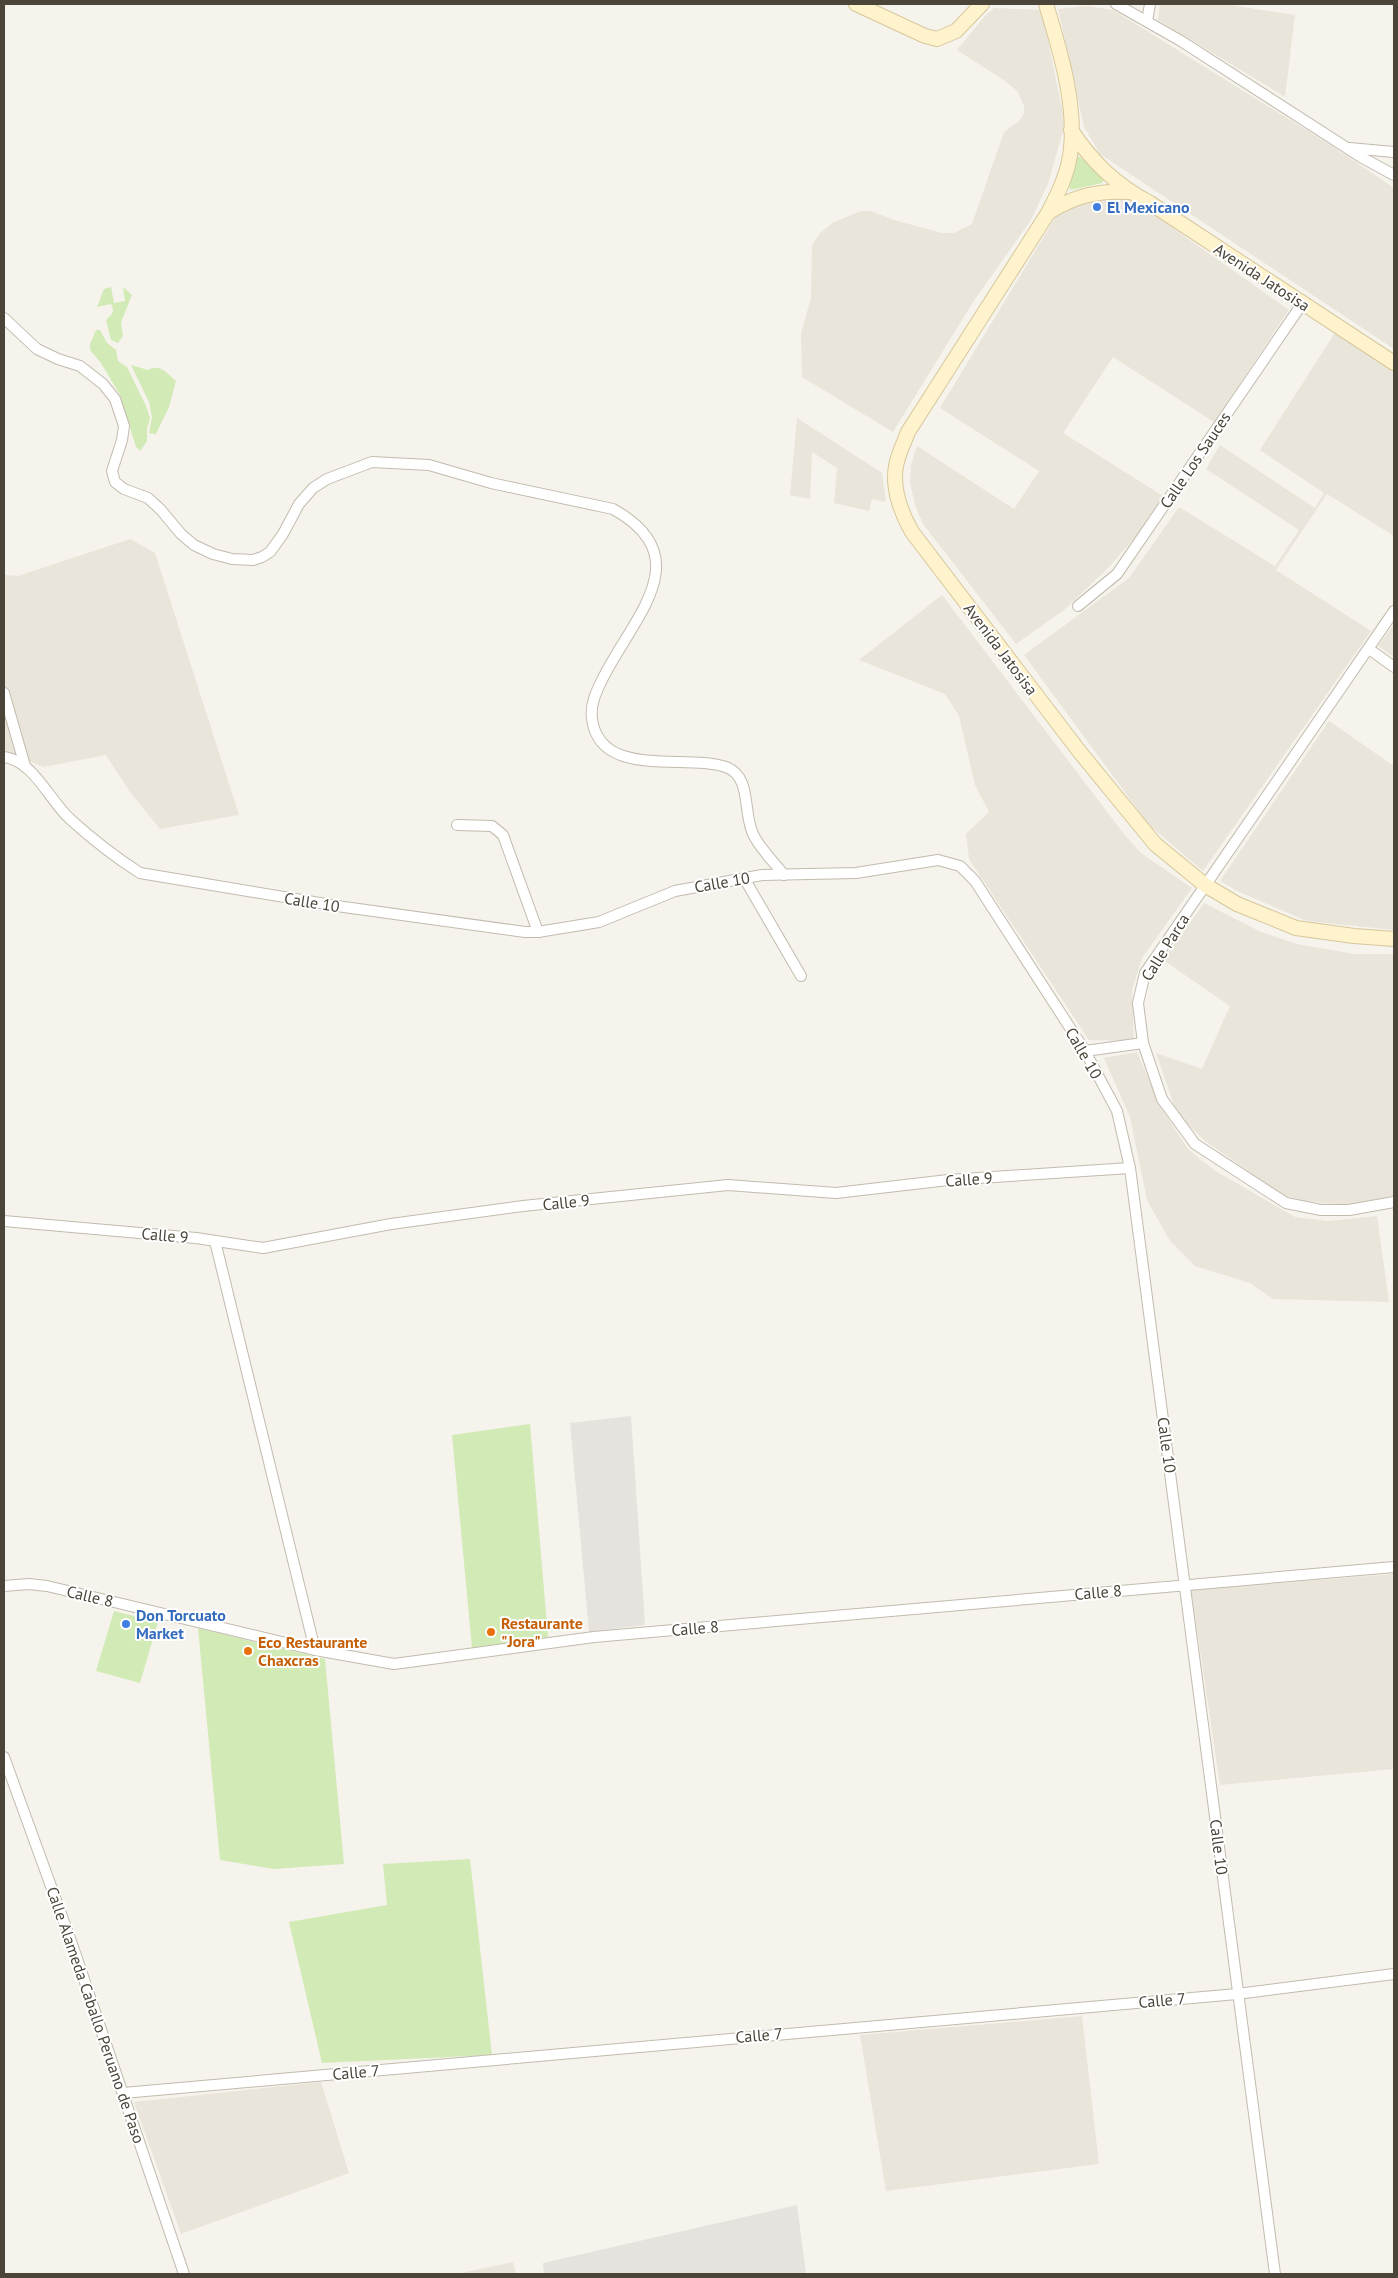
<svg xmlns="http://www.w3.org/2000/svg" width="1398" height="2278" viewBox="0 0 1398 2278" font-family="'PT Sans',sans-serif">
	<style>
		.residential { fill: #eae5da }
		.industrial { fill: #e6e2dd }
		.green { fill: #d2eab5 }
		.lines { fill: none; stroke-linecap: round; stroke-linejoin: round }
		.street-casing { stroke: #c2bbae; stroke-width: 12 }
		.secondary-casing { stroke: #d6c79b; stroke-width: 16 }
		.street { stroke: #fff; stroke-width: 10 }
		.secondary { stroke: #fff3cd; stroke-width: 14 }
		.shop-dot { fill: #3f7fe0; stroke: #fff; stroke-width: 2 }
		.food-dot { fill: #e8710a; stroke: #fff; stroke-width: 2 }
		.labels { text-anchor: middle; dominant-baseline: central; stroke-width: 4; stroke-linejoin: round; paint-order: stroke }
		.shop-label { font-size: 16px; font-weight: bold; fill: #366cbe; stroke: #fff; text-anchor: start }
		.street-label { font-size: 16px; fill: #4b4439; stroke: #fff }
		.food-label { font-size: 16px; font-weight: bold; fill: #c56008; stroke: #fff; text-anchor: start }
	</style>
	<rect width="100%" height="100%" fill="#f6f3ec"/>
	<g class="residential">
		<path d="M 1160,4 L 1224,4 L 1295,15 L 1285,97 L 1158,20 Z"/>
		<path d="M 1086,6 L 1113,10 L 1332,146 L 1394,188 L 1394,349 L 1100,154 L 1084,127 L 1058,9 Z"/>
		<path d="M 994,8 L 1042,10 L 1065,124 L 1048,184 L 1031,220 L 973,302 L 893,432 L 802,377 L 801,333 L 811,298 L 812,245 L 820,233 L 834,222 L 861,211 L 871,211 L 894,220 L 942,233 L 954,233 L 972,224 L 1004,132 L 1020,120 L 1024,113 L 1024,106 L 1018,92 L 1005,81 L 957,50 L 985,16 Z"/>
		<path d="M 1090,197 L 1129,197 L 1289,310 L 1214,422 L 1113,357 L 1063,433 L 1163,496 L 1137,535 L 1108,568 L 1064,610 L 1016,644 L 923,524 L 915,505 L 910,483 L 911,465 L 917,446 L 1014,509 L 1039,471 L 940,408 L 1055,218 L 1071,204 Z"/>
		<path d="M 1336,331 L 1394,369 L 1394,536 L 1327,494 L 1276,570 L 1371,631 L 1203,871 L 1149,825 L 1024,655 L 1129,578 L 1179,507 L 1275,566 L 1299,530 L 1206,469 L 1220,445 L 1315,508 L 1324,493 L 1260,450 Z"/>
		<path d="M 797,418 L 882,473 L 886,502 L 872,499 L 869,511 L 834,503 L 837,468 L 812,452 L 810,499 L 790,495 Z"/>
		<path d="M 130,539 L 155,553 L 239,815 L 160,829 L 130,792 L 106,755 L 44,767 L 6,752 L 4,744 L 4,575 L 18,576 Z"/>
		<path d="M 942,595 L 1124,834 L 1141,853 L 1192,888 L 1142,958 L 1132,990 L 1134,1041 L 1089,1040 L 969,859 L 966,834 L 989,812 L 975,785 L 959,716 L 945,694 L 859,660 Z"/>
		<path d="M 1394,624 L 1394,657 L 1378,646 Z"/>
		<path d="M 1329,721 L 1394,766 L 1394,930 L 1307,921 L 1239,892 L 1220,881 Z"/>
		<path d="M 1204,903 L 1261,932 L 1297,944 L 1354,954 L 1394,954 L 1394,1196 L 1348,1205 L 1306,1201 L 1283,1195 L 1205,1141 L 1184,1121 L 1174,1105 L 1156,1053 L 1202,1069 L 1230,1006 L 1163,960 Z"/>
		<path d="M 1137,1052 L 1160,1106 L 1188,1149 L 1214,1170 L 1295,1217 L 1328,1221 L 1377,1216 L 1389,1302 L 1273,1299 L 1250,1283 L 1195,1266 L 1170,1241 L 1147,1200 L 1130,1117 L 1104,1058 Z"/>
		<path d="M 1394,1574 L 1394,1769 L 1220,1785 L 1191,1590 Z"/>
		<path d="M 1082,2016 L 1099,2164 L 886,2191 L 860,2035 Z"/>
		<path d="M 321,2082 L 349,2173 L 181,2234 L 134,2102 Z"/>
		<path d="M 513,2262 L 516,2274 L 456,2274 Z"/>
	</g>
	<g class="industrial">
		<path d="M 631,1416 L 645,1625 L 589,1632 L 570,1423 Z"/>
		<path d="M 797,2205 L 806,2274 L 544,2274 L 543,2263 Z"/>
	</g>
	<g class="green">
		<path d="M 1076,154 L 1102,176 L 1104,180 L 1102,183 L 1071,190 L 1069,187 Z"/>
		<path d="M 111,287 L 114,303 L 125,301 L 123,287 L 132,295 L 121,322 L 123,336 L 118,343 L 111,340 L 106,320 C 111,315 116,312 111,304 L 97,307 L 104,289 Z"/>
		<path d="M 96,330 L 100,330 L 107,343 L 116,350 L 118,361 L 127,367 L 146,406 L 150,418 L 147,429 L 147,441 L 140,451 L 136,447 L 120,395 L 101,363 L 90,350 L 90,344 Z"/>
		<path d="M 131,365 L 148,370 C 160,363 167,373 176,381 L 169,407 L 156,434 L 149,433 L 152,417 L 149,402 Z"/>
		<path d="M 530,1424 L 548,1637 L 472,1648 L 452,1435 Z"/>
		<path d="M 114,1611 L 158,1622 L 140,1683 L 96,1671 Z"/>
		<path d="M 198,1628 L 325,1659 L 344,1864 L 274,1869 L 220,1860 Z"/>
		<path d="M 470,1859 L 492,2055 L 322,2063 L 289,1922 L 387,1905 L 383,1864 Z"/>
	</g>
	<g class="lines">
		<g class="street-casing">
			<g id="street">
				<path d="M 1116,4 L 1181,41 L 1361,157 L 1394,175"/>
				<path d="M 1147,21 L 1150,4"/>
				<path d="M 1349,148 L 1394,152"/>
				<path d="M 4,318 L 37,349 L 58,359 L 80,366 L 103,384 L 115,399 L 124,426 L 122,440 L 112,471 L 115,482 L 124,489 L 148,498 L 161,510 L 181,534 L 194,545 L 213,554 L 232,559 L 253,560 L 262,557 L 270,552 L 283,534 L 299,504 L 313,488 L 327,479 L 372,462 L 429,465 L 491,483 L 613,509 C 701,558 632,618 602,680 C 596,692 590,705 592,719 C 600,780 687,753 726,767 C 753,777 742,815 754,836 C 762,851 774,862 784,875"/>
				<path d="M 1078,606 L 1117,574 L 1302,304"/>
				<path d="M 1394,611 L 1145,973 L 1138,1003 L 1143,1043 L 1162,1099 L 1195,1144 L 1286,1203 L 1321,1210 L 1349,1210 L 1394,1202"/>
				<path d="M 1369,649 L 1394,667"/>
				<path d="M 4,693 L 25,766"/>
				<path d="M 4,757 C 34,761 49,800 70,819 C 92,839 115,857 140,873 L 344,907 L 525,932 L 538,932 L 599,922 L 675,891 L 762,875 L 856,873 L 938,860 L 960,866 L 975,881 L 1085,1051 L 1117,1111 L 1130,1168 L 1275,2274"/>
				<path d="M 457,825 L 492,826 L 503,835 L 538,932"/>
				<path d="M 744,878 L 801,976"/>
				<path d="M 1085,1051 L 1143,1043"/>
				<path d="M 4,1221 L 196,1238 L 263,1248 L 391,1224 L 523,1206 L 728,1185 L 836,1193 L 948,1180 L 1130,1168"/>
				<path d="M 215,1241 L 315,1650"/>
				<path d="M 4,1586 L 29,1584 L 47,1586 L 315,1650 L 394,1664 L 594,1637 L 1394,1567"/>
				<path d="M 4,1757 L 72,1944 L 184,2274"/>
				<path d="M 123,2093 L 1237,1994 L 1394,1974"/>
			</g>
		</g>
		<g class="secondary-casing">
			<g id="secondary">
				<path d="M 856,4 L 925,36 L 937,39 L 956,31 L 982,4"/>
				<path d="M 1046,4 C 1059,47 1076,102 1071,148 C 1069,171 1059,192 1048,213 L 908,432 C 904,443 898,454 896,466 C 892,488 901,513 912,532 L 1079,751 L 1155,844 L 1205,885 L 1237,904 L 1296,928 L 1354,936 L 1394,939"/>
				<path d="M 1071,130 C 1092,162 1116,185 1150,203 L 1394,363"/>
				<path d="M 1049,212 C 1075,196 1098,190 1130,192"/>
			</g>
		</g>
		<use href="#street" class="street"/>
		<use href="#secondary" class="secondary"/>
	</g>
	<g class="shop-dot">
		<circle cx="1097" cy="207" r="5"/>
		<circle cx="126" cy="1624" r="5"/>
	</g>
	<g class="food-dot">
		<circle cx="491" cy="1632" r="5"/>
		<circle cx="248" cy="1651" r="5"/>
	</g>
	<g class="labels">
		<g class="shop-label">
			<text x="1107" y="207">El Mexicano</text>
			<text x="136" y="1615">Don Torcuato<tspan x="136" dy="18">Market</tspan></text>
		</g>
		<g class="street-label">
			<text transform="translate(1262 277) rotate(33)">Avenida Jatosisa</text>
			<text transform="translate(1195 460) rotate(-56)">Calle Los Sauces</text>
			<text transform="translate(1001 649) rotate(53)">Avenida Jatosisa</text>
			<text transform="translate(722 882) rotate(-10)">Calle 10</text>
			<text transform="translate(312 902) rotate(9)">Calle 10</text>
			<text transform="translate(1165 947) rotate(-58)">Calle Parca</text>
			<text transform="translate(1084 1053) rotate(60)">Calle 10</text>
			<text transform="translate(969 1179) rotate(-4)">Calle 9</text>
			<text transform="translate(566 1202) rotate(-6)">Calle 9</text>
			<text transform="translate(165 1235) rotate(5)">Calle 9</text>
			<text transform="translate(1167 1445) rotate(82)">Calle 10</text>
			<text transform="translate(1098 1592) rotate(-5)">Calle 8</text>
			<text transform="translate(90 1596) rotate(13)">Calle 8</text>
			<text transform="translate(695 1628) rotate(-5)">Calle 8</text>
			<text transform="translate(1219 1847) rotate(83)">Calle 10</text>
			<text transform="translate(1162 2000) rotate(-5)">Calle 7</text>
			<text transform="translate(96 2015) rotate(71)">Calle Alameda Caballo Peruano de Paso</text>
			<text transform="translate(759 2035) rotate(-5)">Calle 7</text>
			<text transform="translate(356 2072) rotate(-5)">Calle 7</text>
		</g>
		<g class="food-label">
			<text x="501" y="1623">Restaurante<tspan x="501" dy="18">"Jora"</tspan></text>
			<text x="258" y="1642">Eco Restaurante<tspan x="258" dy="18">Chaxcras</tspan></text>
		</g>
	</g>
	<rect width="1398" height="2278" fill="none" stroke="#4b4439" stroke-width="10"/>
</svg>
